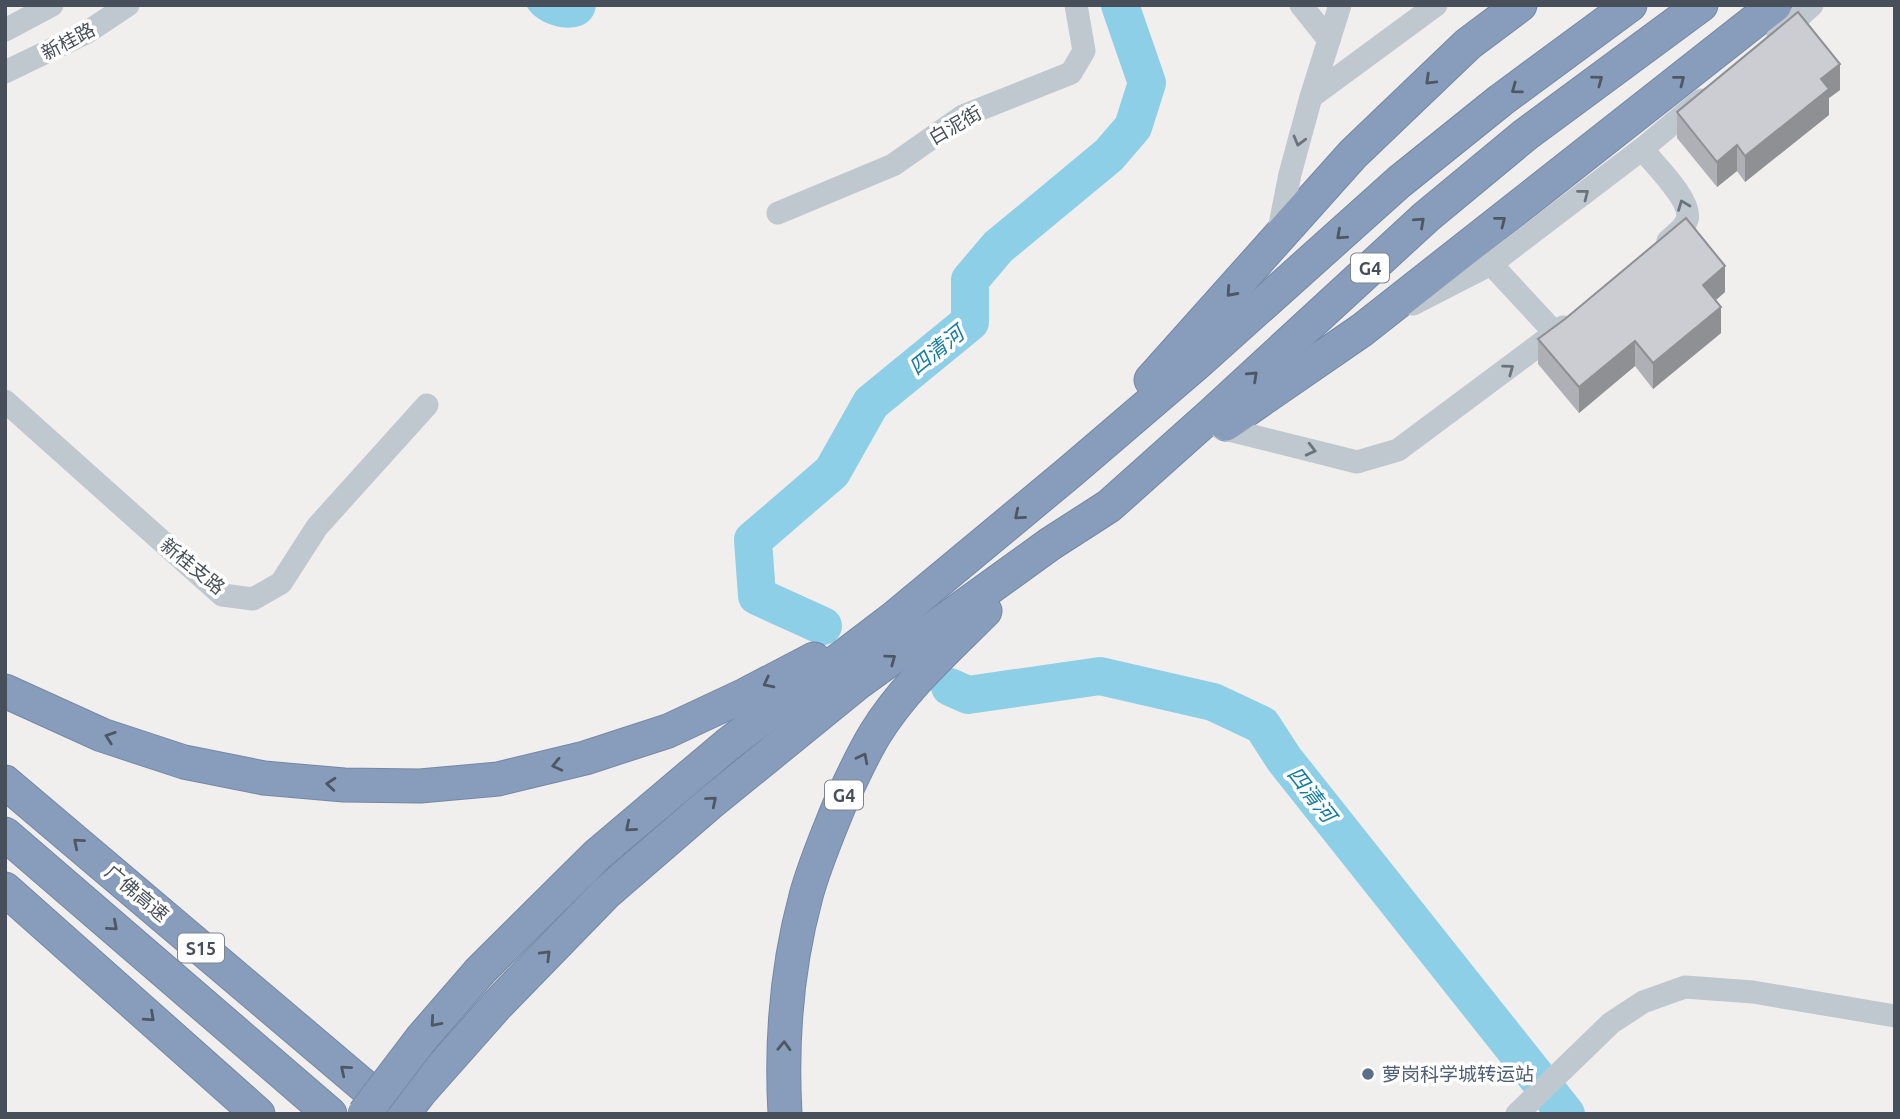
<svg xmlns="http://www.w3.org/2000/svg" width="1900" height="1119" viewBox="0 0 1900 1119" font-family="Ubuntu,'Noto Sans SC',sans-serif">
	<style>
		.water { fill: #8dcfe7 }
		.lines { fill: none; stroke-linecap: round; stroke-linejoin: round }
		.river { stroke: #8dcfe7; stroke-width: 38 }
		.highway-casing { stroke: #7388a6; stroke-width: 35 }
		.minor { stroke: #bfc7cf; stroke-width: 23 }
		.highway { stroke: #889dbb; stroke-width: 33 }
		.highway-bridge-casing { stroke: #7388a6; stroke-width: 35; stroke-linecap: butt }
		.highway-bridge { stroke: #889dbb; stroke-width: 33 }
		.wall { fill: #afb0b5 }
		.shaded-wall { fill: #8e9093 }
		.building { fill: #cbcdd2; stroke: #8e9093; stroke-width: 2 }
		.oneway { stroke: #4e5864 }
		.oneway2 { stroke: #6b747d }
		.service-dot { fill: #5c6f8a; stroke: #fff; stroke-width: 2.5 }
		.labels { text-anchor: middle; dominant-baseline: central; stroke-width: 7; stroke-linejoin: round; paint-order: stroke }
		.shield { fill: #fff; stroke: #7e848c; stroke-width: 2 }
		.shield-label { font-size: 18px; font-weight: bold; fill: #47505a }
		.street-label { font-size: 19px; fill: #47505a; stroke: #fff }
		.service-label { font-size: 19px; fill: #4e5e75; stroke: #fff; text-anchor: start }
		.water-label { font-size: 21px; font-style: italic; fill: #137ba2; stroke: #fff }
	</style>
	<rect width="100%" height="100%" fill="#f1eeee"/>
	<path class="water" d="M 526,5 L 596,5 C 593,40 538,30 526,5 Z"/>
	<g class="lines">
		<g class="river">
			<path d="M 823,626 L 757,596 L 753,540 L 832,472 L 871,403 L 970,322 L 970,280 L 998,247 L 1109,155 L 1133,127 L 1147,83 L 1120,5"/>
			<path d="M 950,687 L 968,695 L 1100,676 L 1213,702 L 1262,725 L 1284,759 L 1566,1114"/>
		</g>
		<g class="highway-casing">
			<g id="highway">
				<path d="M 1151,380 L 1353,154 L 1468,44 L 1520,5"/>
				<path d="M 1226,424 L 1362,330 L 1775,5"/>
				<path d="M 5,691 L 102,735 L 184,762 L 264,778 L 344,785 L 420,786 L 498,779 L 585,758 L 668,731 L 745,695 L 814,659"/>
				<path d="M 5,782 L 397,1114"/>
				<path d="M 5,834 L 330,1114"/>
				<path d="M 5,889 L 258,1114"/>
				<path d="M 480,971 L 598,854 L 727,745 L 894,618 L 1071,471 L 1196,364 L 1399,182 L 1501,100 L 1630,5"/>
				<path d="M 403,1114 L 420,1092 L 498,1004 L 606,893 L 709,804 L 859,682 L 1050,544 L 1109,506 L 1212,414 L 1426,217 L 1525,135 L 1701,5"/>
				<path d="M 785,1114 C 781,1042 787,966 806,896 C 814,866 827,836 839,806 C 850,782 861,757 875,734 C 904,687 946,650 985,611"/>
			</g>
		</g>
		<g class="minor">
			<path d="M 1301,5 L 1329,40"/>
			<path d="M 5,30 L 52,5"/>
			<path d="M 1778,36 L 1812,5"/>
			<path d="M 5,72 L 86,33 L 128,5"/>
			<path d="M 1311,97 L 1436,5"/>
			<path d="M 1642,149 C 1654,164 1693,201 1687,220 C 1684,229 1675,234 1668,241"/>
			<path d="M 778,213 L 893,165 L 963,116 L 1071,73 L 1084,51 L 1076,5"/>
			<path d="M 1278,235 L 1290,174 L 1311,97 L 1340,5"/>
			<path d="M 1491,264 L 1556,334"/>
			<path d="M 1413,304 L 1491,264 L 1642,149 L 1701,100"/>
			<path d="M 5,401 L 222,595 L 253,599 L 281,583 L 317,527 L 427,405"/>
			<path d="M 1221,428 L 1357,462 L 1398,450 L 1563,327"/>
			<path d="M 1517,1114 L 1611,1023 L 1643,1002 L 1685,987 L 1753,992 L 1895,1016"/>
		</g>
		<use href="#highway" class="highway"/>
		<g class="highway-bridge-casing">
			<path id="highway-bridge" d="M 364,1114 L 421,1039 L 480,971"/>
		</g>
		<use href="#highway-bridge" class="highway-bridge"/>
	</g>
	<g class="wall">
		<path d="M 1840,90 L 1829,98 L 1829,115 L 1745,182 L 1737,171 L 1717,187 L 1677,138 L 1677,112 Z"/>
		<path d="M 1725,292 L 1716,300 L 1721,333 L 1653,389 L 1635,366 L 1579,413 L 1538,364 L 1538,339 Z"/>
	</g>
	<g class="shaded-wall">
		<path d="M 1840,64 L 1840,90 L 1829,98 L 1829,115 L 1745,182 L 1745,156 L 1821,79 Z"/>
		<path d="M 1737,145 L 1737,171 L 1717,187 L 1717,162 Z"/>
		<path d="M 1725,266 L 1725,292 L 1703,311 L 1703,285 Z"/>
		<path d="M 1721,307 L 1721,333 L 1653,389 L 1653,363 Z"/>
		<path d="M 1635,341 L 1635,366 L 1579,413 L 1579,387 Z"/>
	</g>
	<g class="building">
		<path d="M 1798,12 L 1840,64 L 1821,79 L 1829,89 L 1745,156 L 1737,145 L 1717,162 L 1677,112 Z"/>
		<path d="M 1686,218 L 1725,266 L 1703,285 L 1721,307 L 1653,363 L 1635,341 L 1579,387 L 1538,339 L 1565,319 Z"/>
	</g>
	<defs><path id="oneway-chevron" d="M-2-3.5L2.5 0L-2 3.5" fill="none" stroke-width="1.6" stroke-linecap="round" stroke-linejoin="round" transform="scale(1.75)"/></defs>
	<g class="oneway">
		<use href="#oneway-chevron" transform="translate(1430 80) rotate(136)"/>
		<use href="#oneway-chevron" transform="translate(1598 80) rotate(-37)"/>
		<use href="#oneway-chevron" transform="translate(1680 80) rotate(-38)"/>
		<use href="#oneway-chevron" transform="translate(1516 89) rotate(144)"/>
		<use href="#oneway-chevron" transform="translate(1501 221) rotate(-38)"/>
		<use href="#oneway-chevron" transform="translate(1420 222) rotate(-42)"/>
		<use href="#oneway-chevron" transform="translate(1341 235) rotate(138)"/>
		<use href="#oneway-chevron" transform="translate(1231 292) rotate(132)"/>
		<use href="#oneway-chevron" transform="translate(1253 376) rotate(-43)"/>
		<use href="#oneway-chevron" transform="translate(1019 515) rotate(140)"/>
		<use href="#oneway-chevron" transform="translate(891 659) rotate(-36)"/>
		<use href="#oneway-chevron" transform="translate(768 683) rotate(153)"/>
		<use href="#oneway-chevron" transform="translate(110 737) rotate(-161)"/>
		<use href="#oneway-chevron" transform="translate(863 758) rotate(-63)"/>
		<use href="#oneway-chevron" transform="translate(557 765) rotate(167)"/>
		<use href="#oneway-chevron" transform="translate(331 784) rotate(-175)"/>
		<use href="#oneway-chevron" transform="translate(712 801) rotate(-40)"/>
		<use href="#oneway-chevron" transform="translate(630 827) rotate(140)"/>
		<use href="#oneway-chevron" transform="translate(78 843) rotate(-140)"/>
		<use href="#oneway-chevron" transform="translate(113 926) rotate(41)"/>
		<use href="#oneway-chevron" transform="translate(546 955) rotate(-45)"/>
		<use href="#oneway-chevron" transform="translate(150 1017) rotate(42)"/>
		<use href="#oneway-chevron" transform="translate(435 1022) rotate(131)"/>
		<use href="#oneway-chevron" transform="translate(784 1046) rotate(-88)"/>
		<use href="#oneway-chevron" transform="translate(345 1070) rotate(-140)"/>
	</g>
	<g class="oneway2">
		<use href="#oneway-chevron" transform="translate(1299 141) rotate(105)"/>
		<use href="#oneway-chevron" transform="translate(1584 194) rotate(-38)"/>
		<use href="#oneway-chevron" transform="translate(1683 205) rotate(-111)"/>
		<use href="#oneway-chevron" transform="translate(1509 369) rotate(-36)"/>
		<use href="#oneway-chevron" transform="translate(1311 450) rotate(14)"/>
	</g>
	<circle class="service-dot" cx="1368" cy="1074" r="7"/>
	<g class="labels">
		<g class="shield">
			<rect x="1351" y="253.5" width="38" height="29" rx="5"/>
			<rect x="825" y="780.5" width="38" height="29" rx="5"/>
			<rect x="178" y="933.5" width="46" height="29" rx="5"/>
		</g>
		<g class="shield-label">
			<text x="1370" y="268">G4</text>
			<text x="844" y="795">G4</text>
			<text x="201" y="948">S15</text>
		</g>
		<g class="street-label">
			<text transform="translate(68 41) rotate(-28)">新桂路</text>
			<text transform="translate(955 125) rotate(-30)">白泥街</text>
			<text transform="translate(193 566) rotate(39)">新桂支路</text>
			<text transform="translate(137 893) rotate(40)">广佛高速</text>
		</g>
		<g class="service-label">
			<text x="1382" y="1074">萝岗科学城转运站</text>
		</g>
		<g class="water-label">
			<text transform="translate(936 350) rotate(-39)">四清河</text>
			<text transform="translate(1312 794) rotate(52)">四清河</text>
		</g>
	</g>
	<rect width="1900" height="1119" fill="none" stroke="#47505a" stroke-width="14"/>
</svg>
